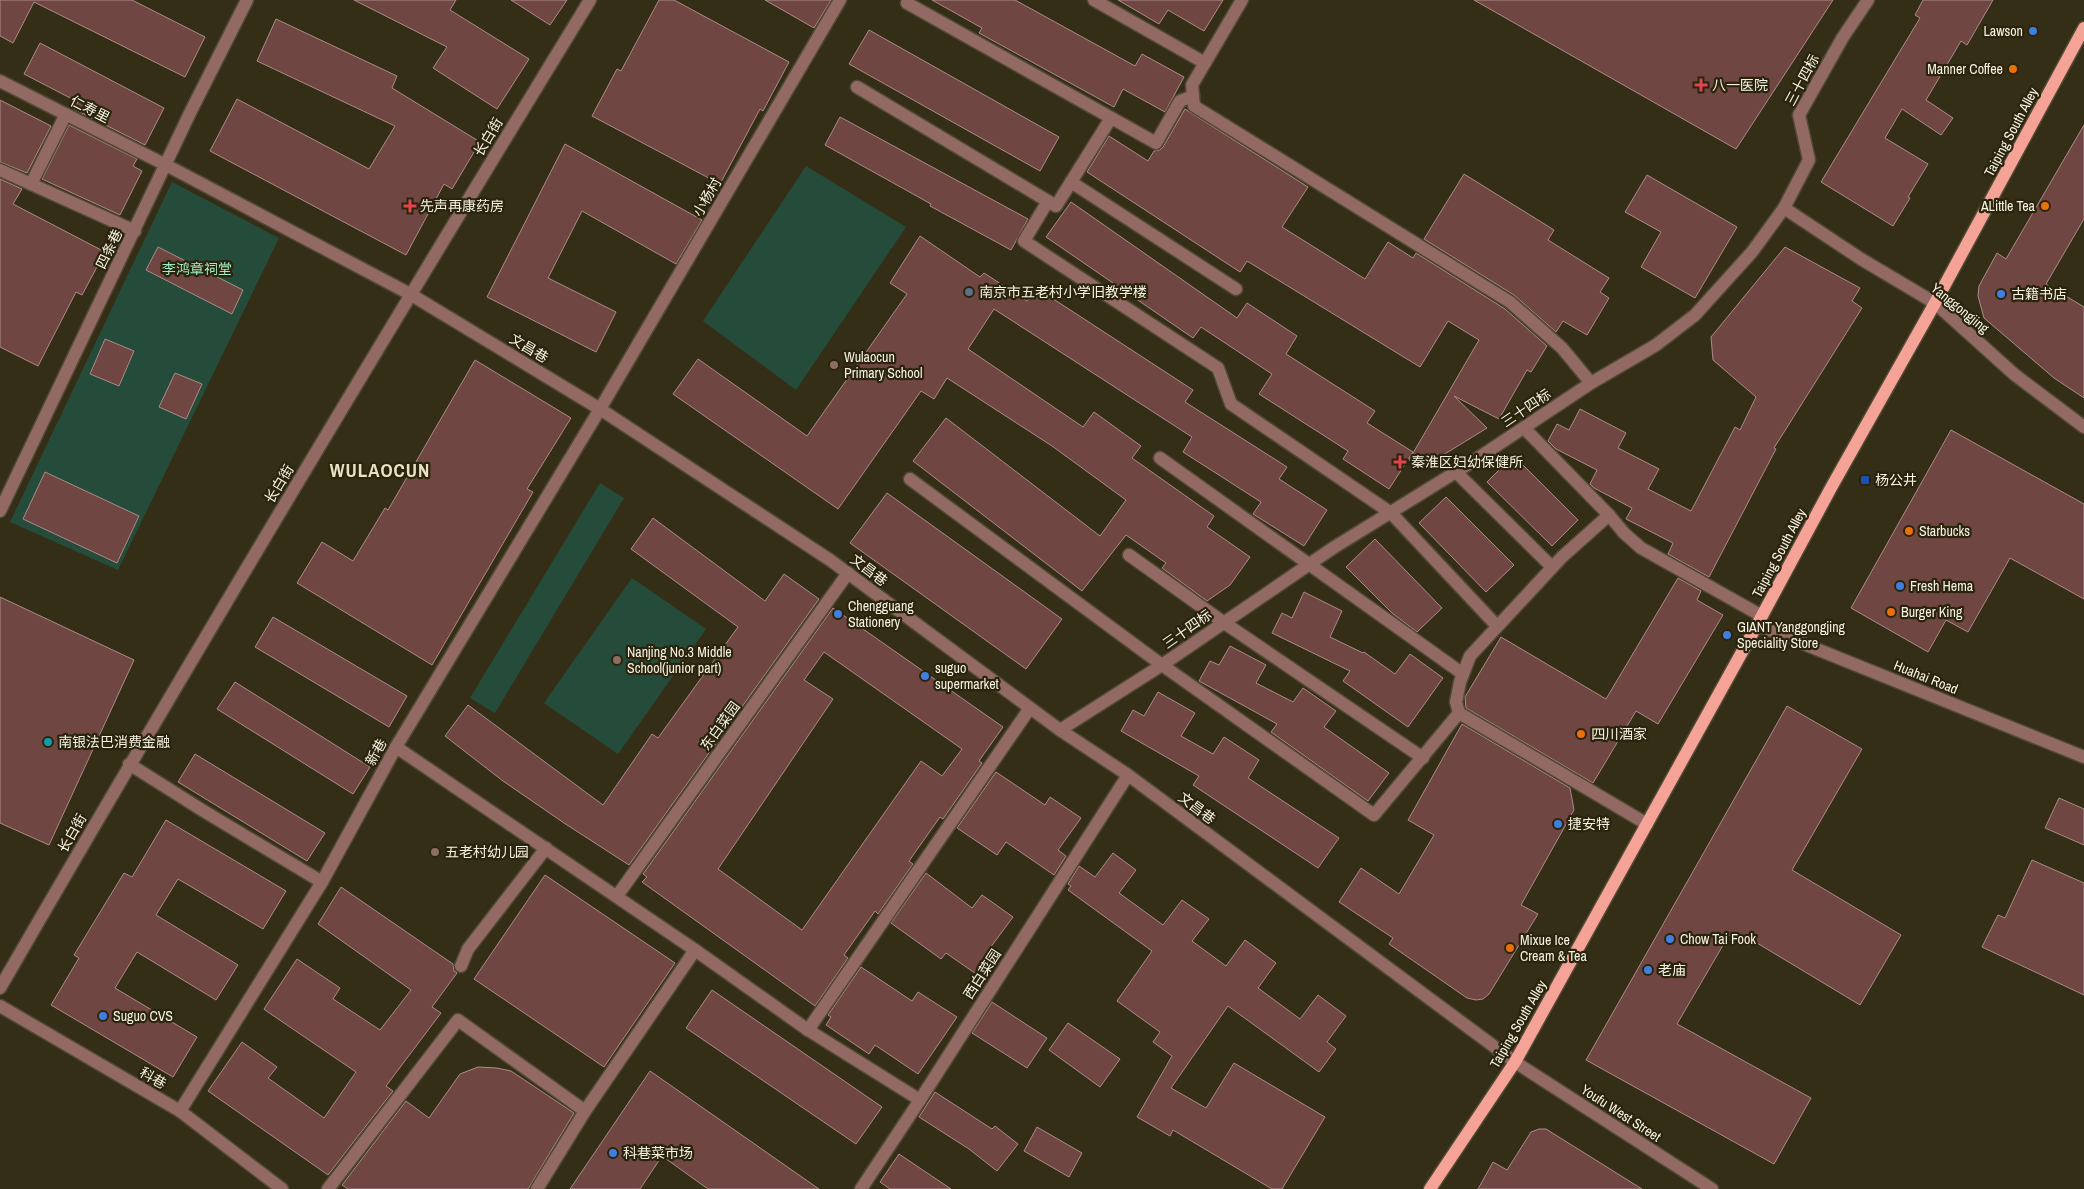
<svg xmlns="http://www.w3.org/2000/svg" width="2084" height="1189" viewBox="0 0 2084 1189" font-family="'Archivo Narrow','Noto Sans SC',sans-serif">
	<style>
		.green { fill: #254c3b }
		.building { fill: #704643; stroke: #ab8b88; fill-rule: evenodd }
		.lines { fill: none; stroke-linecap: round; stroke-linejoin: round }
		.minor-casing { stroke: #504933; stroke-width: 15 }
		.major-casing { stroke: #504933; stroke-width: 15 }
		.minor { stroke: #926963; stroke-width: 12 }
		.major { stroke: #f5a297; stroke-width: 12 }
		.shop-dot { fill: #3f7fe0; stroke: #2b240c; stroke-width: 2 }
		.food-dot { fill: #e8710a; stroke: #2b240c; stroke-width: 2 }
		.health-dot { fill: #e0444e; stroke: #2b240c; stroke-width: 2 }
		.service-dot { fill: #5c6f8a; stroke: #2b240c; stroke-width: 2 }
		.education-dot { fill: #8d6e63; stroke: #2b240c; stroke-width: 2 }
		.transit-dot { fill: #1a4fb4; stroke: #2b240c; stroke-width: 2 }
		.culture-dot { fill: #0f9aa8; stroke: #2b240c; stroke-width: 2 }
		.labels { text-anchor: middle; dominant-baseline: central; stroke-width: 4.5; stroke-linejoin: round; paint-order: stroke }
		.poi-label { font-size: 14px; fill: #f6f2e3; stroke: #2b240c; text-anchor: start }
		.street-label { font-size: 14px; fill: #f6f2e3; stroke: #2b240c }
		.park-label { font-size: 14px; fill: #9feac7; stroke: #2b240c }
		.district-label { font-size: 19px; font-weight: bold; letter-spacing: 1px; fill: #eae1c4; stroke: #2b240c }
	</style>
	<rect width="100%" height="100%" fill="#352e16"/>
	<g class="green">
		<path d="M 806,166 L 906,227 L 796,390 L 703,321 Z"/>
		<path d="M 172,182 L 279,238 L 118,570 L 10,522 Z"/>
		<path d="M 600,483 L 624,498 L 495,713 L 470,698 Z"/>
		<path d="M 632,578 L 706,629 L 618,754 L 544,703 Z"/>
	</g>
	<g class="building">
		<path d="M 0,0 L 132,0 L 205,37 L 185,77 L 34,2 L 13,43 L 0,36 Z"/>
		<path d="M 354,0 L 456,0 L 450,10 L 529,59 L 497,109 L 433,68 L 447,47 Z"/>
		<path d="M 511,0 L 567,0 L 550,25 Z"/>
		<path d="M 659,0 L 674,0 L 789,62 L 763,111 L 760,109 L 720,184 L 592,116 L 617,69 L 621,71 Z"/>
		<path d="M 765,0 L 831,0 L 814,28 Z"/>
		<path d="M 932,0 L 1015,0 L 1135,66 L 1142,54 L 1184,77 L 1165,112 L 1123,89 L 1114,107 L 979,33 L 982,28 Z"/>
		<path d="M 1118,0 L 1223,0 L 1204,31 L 1168,10 L 1159,24 Z"/>
		<path d="M 1474,0 L 1833,0 L 1736,149 Z"/>
		<path d="M 1923,0 L 1993,0 L 1967,45 L 1961,41 L 1926,100 L 1953,118 L 1941,135 L 1902,109 L 1885,138 L 1928,164 L 1908,197 L 1910,198 L 1893,226 L 1821,182 L 1920,18 L 1915,15 Z"/>
		<path d="M 276,19 L 397,76 L 392,88 L 480,142 L 452,189 L 444,184 L 406,255 L 210,151 L 237,99 L 369,169 L 395,126 L 257,61 Z"/>
		<path d="M 869,30 L 1059,137 L 1040,171 L 849,64 Z"/>
		<path d="M 40,43 L 164,108 L 145,145 L 74,109 L 78,102 L 24,74 Z"/>
		<path d="M 0,100 L 51,126 L 27,173 L 0,162 Z"/>
		<path d="M 1185,109 L 1308,187 L 1282,227 L 1365,279 L 1388,242 L 1413,258 L 1416,253 L 1505,309 L 1547,346 L 1531,372 L 1527,370 L 1499,419 L 1454,396 L 1487,428 L 1422,468 L 1409,460 L 1479,340 L 1448,321 L 1420,367 L 1247,261 L 1240,272 L 1087,172 L 1109,136 L 1148,161 L 1154,151 L 1160,150 L 1163,147 Z"/>
		<path d="M 840,117 L 1028,219 L 1011,250 L 930,206 L 931,204 L 825,145 Z"/>
		<path d="M 69,125 L 137,159 L 133,166 L 142,171 L 120,215 L 42,179 Z"/>
		<path d="M 2084,125 L 2084,219 L 2046,284 L 2084,307 L 2084,398 L 2054,378 L 1984,318 L 1978,296 L 1979,286 L 1997,253 L 2006,259 Z"/>
		<path d="M 565,144 L 702,220 L 676,264 L 582,211 L 548,278 L 616,312 L 596,352 L 487,297 Z"/>
		<path d="M 1464,174 L 1554,230 L 1548,240 L 1609,278 L 1600,292 L 1609,298 L 1587,335 L 1563,321 L 1556,332 L 1514,295 L 1424,239 Z"/>
		<path d="M 1647,175 L 1737,227 L 1695,298 L 1641,267 L 1661,232 L 1625,212 Z"/>
		<path d="M 0,179 L 22,189 L 13,204 L 105,252 L 82,295 L 76,292 L 38,366 L 0,347 Z"/>
		<path d="M 1071,202 L 1237,318 L 1247,303 L 1297,336 L 1286,354 L 1375,411 L 1367,423 L 1413,452 L 1389,489 L 1343,459 L 1348,451 L 1259,394 L 1272,374 L 1201,327 L 1193,338 L 1046,237 Z"/>
		<path d="M 920,236 L 980,277 L 984,273 L 1027,301 L 1035,287 L 1193,390 L 1185,402 L 1287,467 L 1279,479 L 1327,510 L 1304,546 L 1253,514 L 1261,502 L 1183,452 L 1192,437 L 994,309 L 968,349 L 1083,427 L 1094,412 L 1141,446 L 1132,458 L 1214,516 L 1207,527 L 1250,557 L 1230,585 L 1207,601 L 1162,568 L 1166,563 L 1126,535 L 1082,591 L 913,461 L 946,418 L 1100,536 L 1126,500 L 1052,446 L 947,378 L 934,399 L 921,391 L 838,509 L 673,394 L 698,359 L 807,436 L 907,294 L 890,283 Z"/>
		<path d="M 158,247 L 243,290 L 232,314 L 146,270 Z"/>
		<path d="M 1785,247 L 1860,288 L 1852,301 L 1862,308 L 1774,448 L 1776,449 L 1709,577 L 1668,554 L 1673,543 L 1626,519 L 1632,508 L 1594,488 L 1590,484 L 1597,470 L 1556,449 L 1548,441 L 1557,424 L 1569,430 L 1580,409 L 1626,433 L 1618,448 L 1659,469 L 1648,489 L 1691,511 L 1735,427 L 1740,430 L 1756,397 L 1713,360 L 1711,337 Z"/>
		<path d="M 105,339 L 134,351 L 119,386 L 90,374 Z"/>
		<path d="M 475,360 L 571,418 L 527,489 L 533,492 L 432,665 L 297,583 L 322,542 L 353,561 L 385,508 L 388,510 Z"/>
		<path d="M 175,373 L 202,384 L 186,419 L 159,407 Z"/>
		<path d="M 1951,430 L 2084,504 L 2084,599 L 2010,558 L 1968,632 L 1946,620 L 1928,652 L 1851,608 Z"/>
		<path d="M 1510,459 L 1517,459 L 1578,520 L 1552,546 L 1487,482 Z"/>
		<path d="M 45,472 L 139,516 L 117,563 L 23,519 Z"/>
		<path d="M 887,493 L 1062,619 L 1026,669 L 850,543 Z"/>
		<path d="M 1446,497 L 1514,565 L 1486,592 L 1419,523 Z"/>
		<path d="M 653,518 L 765,601 L 784,574 L 819,599 L 629,865 L 564,823 L 503,781 L 445,736 L 468,705 L 603,805 L 652,734 L 658,738 L 738,627 L 631,549 Z"/>
		<path d="M 1375,539 L 1442,608 L 1417,632 L 1392,613 L 1346,567 Z"/>
		<path d="M 1678,578 L 1701,591 L 1697,600 L 1723,615 L 1658,724 L 1636,711 L 1593,783 L 1466,708 L 1465,697 L 1501,637 L 1606,699 Z"/>
		<path d="M 1304,592 L 1342,611 L 1330,637 L 1363,653 L 1364,652 L 1395,674 L 1410,654 L 1443,678 L 1408,727 L 1343,681 L 1350,671 L 1272,633 L 1282,613 L 1292,618 Z"/>
		<path d="M 0,597 L 134,660 L 49,845 L 0,823 Z"/>
		<path d="M 833,608 L 1003,727 L 979,761 L 982,763 L 943,819 L 940,817 L 909,861 L 913,864 L 878,914 L 875,911 L 844,955 L 848,958 L 815,1006 L 642,882 L 647,877 L 643,874 ZM 824,652 L 962,749 L 942,776 L 921,761 L 802,930 L 718,869 L 833,699 L 804,680 Z"/>
		<path d="M 273,617 L 407,696 L 389,727 L 255,647 Z"/>
		<path d="M 1230,646 L 1266,665 L 1256,683 L 1293,702 L 1303,688 L 1336,711 L 1324,727 L 1389,773 L 1368,801 L 1271,732 L 1277,724 L 1199,681 L 1210,661 L 1219,665 Z"/>
		<path d="M 235,682 L 370,767 L 353,794 L 217,709 Z"/>
		<path d="M 1158,692 L 1195,713 L 1181,736 L 1213,754 L 1224,737 L 1259,760 L 1248,778 L 1339,838 L 1318,868 L 1193,785 L 1199,776 L 1121,731 L 1133,710 L 1144,716 Z"/>
		<path d="M 1787,706 L 1862,749 L 1792,870 L 1901,935 L 1860,1005 L 1752,940 L 1749,946 L 1729,935 L 1677,1024 L 1811,1098 L 1774,1164 L 1586,1060 Z"/>
		<path d="M 1462,724 L 1570,788 L 1574,810 L 1521,905 L 1538,914 L 1489,994 L 1483,999 L 1476,1000 L 1467,998 L 1389,944 L 1393,938 L 1339,902 L 1361,868 L 1399,894 L 1434,835 L 1408,820 Z"/>
		<path d="M 195,754 L 325,833 L 307,861 L 178,782 Z"/>
		<path d="M 996,772 L 1045,805 L 1050,797 L 1081,818 L 1058,850 L 1066,856 L 1054,875 L 1006,842 L 997,855 L 957,828 Z"/>
		<path d="M 2059,798 L 2084,809 L 2084,845 L 2045,828 Z"/>
		<path d="M 166,820 L 286,891 L 263,929 L 178,879 L 156,915 L 238,965 L 216,1000 L 137,952 L 115,988 L 197,1037 L 173,1077 L 51,1005 L 79,958 L 74,955 L 124,873 L 132,877 Z"/>
		<path d="M 1113,853 L 1136,870 L 1119,893 L 1163,925 L 1182,900 L 1209,919 L 1192,941 L 1226,966 L 1245,940 L 1276,963 L 1258,988 L 1300,1019 L 1318,995 L 1346,1016 L 1327,1042 L 1336,1049 L 1319,1072 L 1228,1006 L 1171,1088 L 1206,1108 L 1234,1063 L 1325,1117 L 1282,1189 L 1272,1189 L 1173,1130 L 1170,1136 L 1137,1117 L 1172,1056 L 1153,1042 L 1160,1032 L 1117,1001 L 1152,951 L 1068,890 L 1071,886 L 1068,884 L 1079,866 L 1095,877 Z"/>
		<path d="M 2032,860 L 2084,883 L 2084,995 L 1982,947 L 1998,915 L 2005,918 Z"/>
		<path d="M 926,873 L 972,908 L 982,895 L 1013,917 L 990,948 L 999,954 L 982,978 L 946,953 L 941,959 L 891,923 Z"/>
		<path d="M 545,875 L 675,963 L 604,1067 L 474,979 Z"/>
		<path d="M 341,887 L 453,964 L 454,971 L 457,973 L 432,1007 L 441,1013 L 386,1086 L 393,1091 L 328,1175 L 208,1091 L 242,1042 L 277,1067 L 268,1078 L 324,1118 L 356,1072 L 265,1010 L 264,1009 L 297,959 L 340,988 L 333,999 L 380,1030 L 411,990 L 318,924 Z"/>
		<path d="M 861,967 L 912,1001 L 918,992 L 957,1017 L 918,1074 L 875,1045 L 869,1054 L 826,1025 L 831,1017 L 828,1015 Z"/>
		<path d="M 712,990 L 882,1107 L 856,1144 L 686,1028 Z"/>
		<path d="M 992,1002 L 1047,1038 L 1027,1068 L 972,1033 Z"/>
		<path d="M 1068,1023 L 1120,1059 L 1100,1087 L 1049,1050 Z"/>
		<path d="M 478,1067 L 497,1068 L 511,1071 L 574,1113 L 528,1189 L 348,1189 L 342,1185 L 406,1101 L 429,1118 L 460,1074 Z"/>
		<path d="M 650,1071 L 819,1189 L 708,1189 L 662,1156 L 640,1189 L 570,1189 Z"/>
		<path d="M 935,1092 L 992,1129 L 995,1126 L 1018,1144 L 997,1171 L 969,1149 L 919,1117 Z"/>
		<path d="M 1037,1127 L 1082,1153 L 1069,1177 L 1024,1151 Z"/>
		<path d="M 1539,1129 L 1546,1129 L 1642,1189 L 1478,1189 L 1493,1162 L 1507,1170 L 1531,1132 Z"/>
		<path d="M 899,1154 L 951,1189 L 890,1189 L 880,1182 Z"/>
	</g>
	<g class="lines">
		<g class="minor-casing">
			<g id="minor">
				<path d="M 1094,0 L 1205,63"/>
				<path d="M 1242,0 L 1192,85 L 1194,106 L 1510,302 L 1562,348 L 1591,383"/>
				<path d="M 907,3 L 1156,143 L 1180,101 L 1193,96"/>
				<path d="M 0,81 L 166,165 L 410,294 L 600,409 L 830,560 L 1060,730 L 1128,775 L 1515,1062 L 1712,1189"/>
				<path d="M 857,87 L 1056,206 L 1111,118"/>
				<path d="M 0,170 L 135,231"/>
				<path d="M 1071,182 L 1236,289"/>
				<path d="M 31,184 L 66,114"/>
				<path d="M 1048,201 L 1024,241 L 1218,368 L 1231,404 L 1391,513 L 1497,626"/>
				<path d="M 1784,208 L 1861,259 L 1935,303 L 2015,375 L 2084,427"/>
				<path d="M 1524,428 L 1609,515 L 1624,533 L 1641,548 L 1762,616"/>
				<path d="M 1160,458 L 1463,674"/>
				<path d="M 1456,472 L 1552,567"/>
				<path d="M 910,479 L 1162,665 L 1374,815 L 1459,713 L 1647,824"/>
				<path d="M 0,511 L 190,113 L 247,0"/>
				<path d="M 1129,555 L 1223,622 L 1423,758"/>
				<path d="M 1757,625 L 2084,757"/>
				<path d="M 1459,713 L 1456,702 L 1460,682 L 1470,656 L 1562,557 L 1609,515"/>
				<path d="M 1060,730 L 1162,665 L 1333,548 L 1472,462 L 1591,383 L 1656,345 L 1695,315 L 1752,252 L 1784,208 L 1809,160 L 1799,115 L 1843,37 L 1868,0"/>
				<path d="M 396,747 L 695,950 L 808,1030 L 920,1100"/>
				<path d="M 129,764 L 202,810 L 322,882"/>
				<path d="M 617,896 L 848,573"/>
				<path d="M 461,966 L 468,949 L 546,848"/>
				<path d="M 0,988 C 192,656 390,327 590,0"/>
				<path d="M 0,1006 L 180,1111 L 282,1189"/>
				<path d="M 808,1030 L 1030,708"/>
				<path d="M 180,1111 L 322,882 L 396,747 L 600,409 L 840,0"/>
				<path d="M 328,1189 L 458,1020 L 585,1111"/>
				<path d="M 537,1189 L 585,1111 L 695,950"/>
				<path d="M 861,1189 L 920,1100 L 1128,775"/>
			</g>
		</g>
		<g class="major-casing">
			<path id="major" d="M 1430,1189 L 1515,1062 L 1757,625 L 1832,486 L 1935,303 L 2084,28"/>
		</g>
		<use href="#minor" class="minor"/>
		<use href="#major" class="major"/>
	</g>
	<g class="shop-dot">
		<circle cx="2033" cy="31" r="5"/>
		<circle cx="2001" cy="294" r="5"/>
		<circle cx="1900" cy="586" r="5"/>
		<circle cx="838" cy="614" r="5"/>
		<circle cx="1727" cy="635" r="5"/>
		<circle cx="925" cy="676" r="5"/>
		<circle cx="1558" cy="824" r="5"/>
		<circle cx="1670" cy="939" r="5"/>
		<circle cx="1648" cy="970" r="5"/>
		<circle cx="103" cy="1016" r="5"/>
		<circle cx="613" cy="1153" r="5"/>
	</g>
	<g class="food-dot">
		<circle cx="2013" cy="69" r="5"/>
		<circle cx="2045" cy="206" r="5"/>
		<circle cx="1909" cy="531" r="5"/>
		<circle cx="1891" cy="612" r="5"/>
		<circle cx="1581" cy="734" r="5"/>
		<circle cx="1510" cy="948" r="5"/>
	</g>
	<g class="health-dot">
		<path d="M1698.5 77.5h5v5h5v5h-5v5h-5v-5h-5v-5h5z"/>
		<path d="M407.5 198.5h5v5h5v5h-5v5h-5v-5h-5v-5h5z"/>
		<path d="M1397.5 454.5h5v5h5v5h-5v5h-5v-5h-5v-5h5z"/>
	</g>
	<circle class="service-dot" cx="969" cy="292" r="5"/>
	<g class="education-dot">
		<circle cx="834" cy="365" r="5"/>
		<circle cx="617" cy="660" r="5"/>
		<circle cx="435" cy="852" r="5"/>
	</g>
	<rect class="transit-dot" x="1860" y="475" width="10" height="10" rx="2.5"/>
	<circle class="culture-dot" cx="48" cy="742" r="5"/>
	<g class="labels">
		<g class="poi-label">
			<text x="2023" y="31" text-anchor="end">Lawson</text>
			<text x="2003" y="69" text-anchor="end">Manner Coffee</text>
			<text x="1712" y="85">八一医院</text>
			<text x="420" y="206">先声再康药房</text>
			<text x="2035" y="206" text-anchor="end">ALittle Tea</text>
			<text x="979" y="292">南京市五老村小学旧教学楼</text>
			<text x="2011" y="294">古籍书店</text>
			<text x="844" y="357">Wulaocun<tspan x="844" dy="16">Primary School</tspan></text>
			<text x="1411" y="462">秦淮区妇幼保健所</text>
			<text x="1875" y="480">杨公井</text>
			<text x="1919" y="531">Starbucks</text>
			<text x="1910" y="586">Fresh Hema</text>
			<text x="848" y="606">Chengguang<tspan x="848" dy="16">Stationery</tspan></text>
			<text x="1901" y="612">Burger King</text>
			<text x="1737" y="627">GIANT Yanggongjing<tspan x="1737" dy="16">Speciality Store</tspan></text>
			<text x="627" y="652">Nanjing No.3 Middle<tspan x="627" dy="16">School(junior part)</tspan></text>
			<text x="935" y="668">suguo<tspan x="935" dy="16">supermarket</tspan></text>
			<text x="1591" y="734">四川酒家</text>
			<text x="58" y="742">南银法巴消费金融</text>
			<text x="1568" y="824">捷安特</text>
			<text x="445" y="852">五老村幼儿园</text>
			<text x="1680" y="939">Chow Tai Fook</text>
			<text x="1520" y="940">Mixue Ice<tspan x="1520" dy="16">Cream &amp; Tea</tspan></text>
			<text x="1658" y="970">老庙</text>
			<text x="113" y="1016">Suguo CVS</text>
			<text x="623" y="1153">科巷菜市场</text>
		</g>
		<g class="street-label">
			<text transform="translate(1802 80) rotate(-62)">三十四标</text>
			<text transform="translate(90 109) rotate(27)">仁寿里</text>
			<text transform="translate(2011 132) rotate(-62)">Taiping South Alley</text>
			<text transform="translate(488 137) rotate(-59)">长白街</text>
			<text transform="translate(707 197) rotate(-60)">小杨村</text>
			<text transform="translate(109 249) rotate(-64)">四条巷</text>
			<text transform="translate(1960 308) rotate(39)">Yanggongjing</text>
			<text transform="translate(529 348) rotate(31)">文昌巷</text>
			<text transform="translate(1526 408) rotate(-34)">三十四标</text>
			<text transform="translate(279 484) rotate(-59)">长白街</text>
			<text transform="translate(1779 553) rotate(-62)">Taiping South Alley</text>
			<text transform="translate(869 570) rotate(37)">文昌巷</text>
			<text transform="translate(1187 629) rotate(-35)">三十四标</text>
			<text transform="translate(1926 677) rotate(22)">Huahai Road</text>
			<text transform="translate(720 726) rotate(-54)">东白菜园</text>
			<text transform="translate(376 752) rotate(-61)">新巷</text>
			<text transform="translate(1197 808) rotate(37)">文昌巷</text>
			<text transform="translate(72 833) rotate(-60)">长白街</text>
			<text transform="translate(982 974) rotate(-57)">西白菜园</text>
			<text transform="translate(1518 1024) rotate(-60)">Taiping South Alley</text>
			<text transform="translate(153 1078) rotate(30)">科巷</text>
			<text transform="translate(1621 1113) rotate(33)">Youfu West Street</text>
		</g>
		<g class="park-label">
			<text x="197" y="269">李鸿章祠堂</text>
		</g>
		<g class="district-label">
			<text x="380" y="470">WULAOCUN</text>
		</g>
	</g>
</svg>
